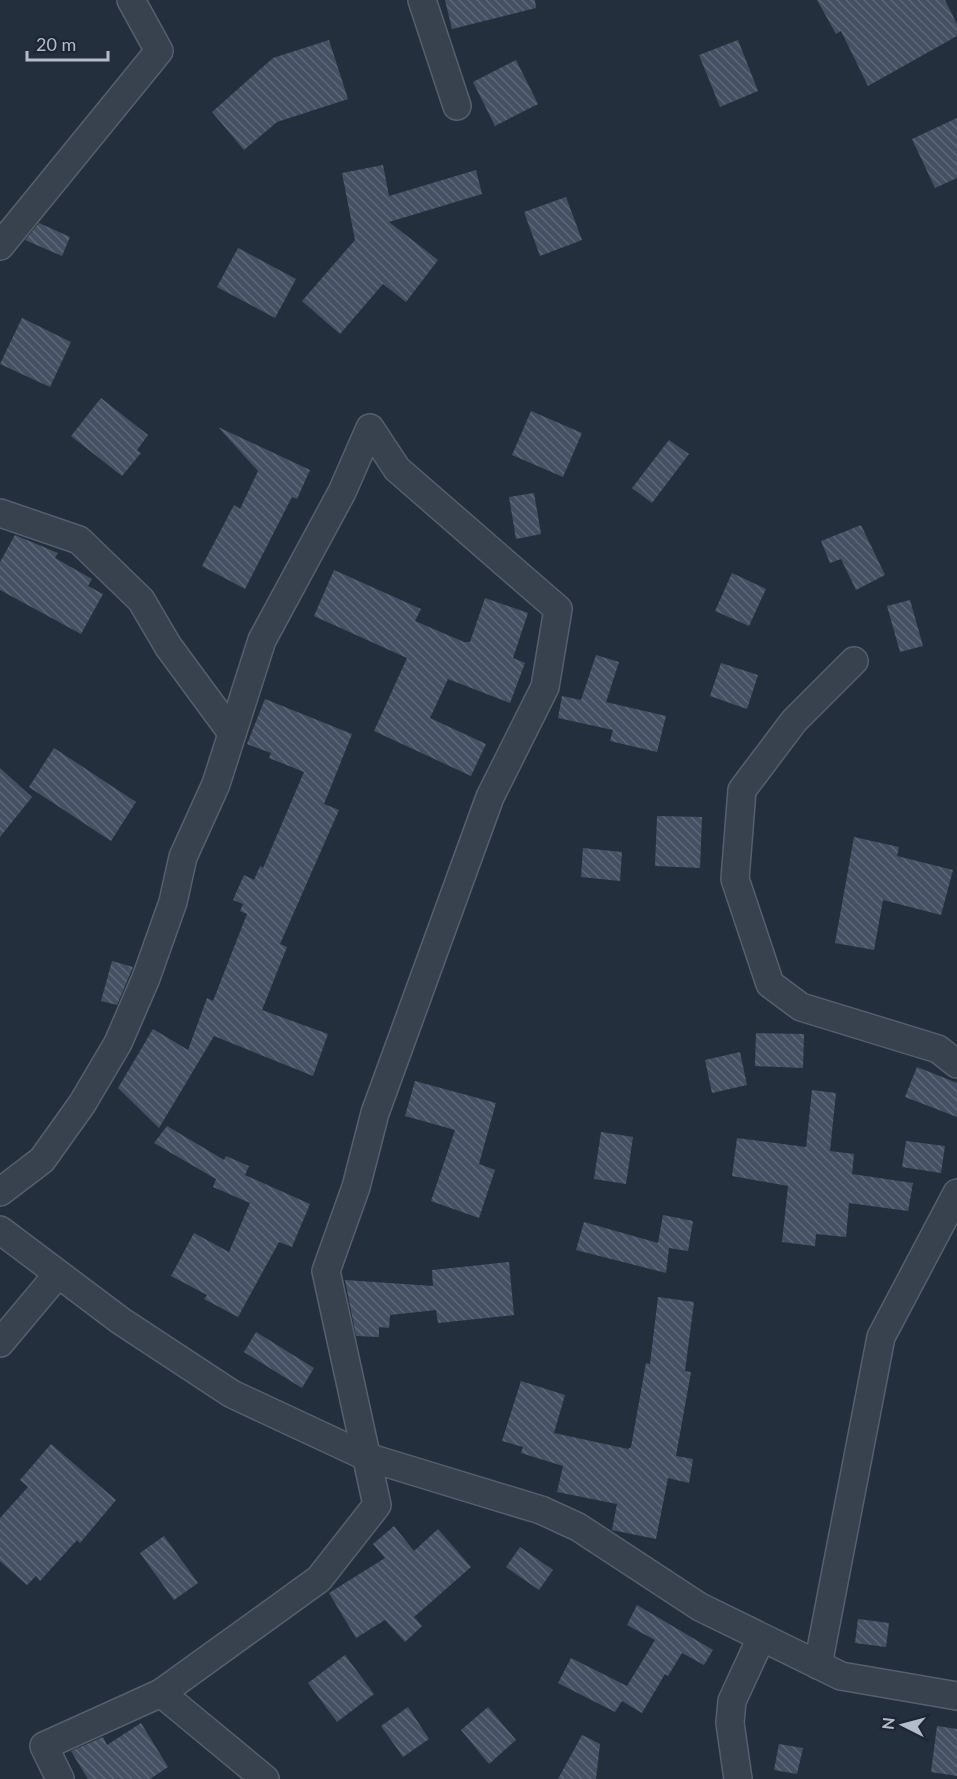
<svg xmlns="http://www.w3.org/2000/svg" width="957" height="1779" viewBox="0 0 957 1779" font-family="Lato,sans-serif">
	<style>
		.building { fill: url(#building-back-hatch) }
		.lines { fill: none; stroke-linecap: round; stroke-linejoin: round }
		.minor-casing { stroke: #565f6c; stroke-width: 30 }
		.minor { stroke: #38414e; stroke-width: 27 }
	</style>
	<defs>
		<pattern id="building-back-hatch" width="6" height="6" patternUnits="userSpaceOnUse" patternTransform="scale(1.5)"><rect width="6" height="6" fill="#455162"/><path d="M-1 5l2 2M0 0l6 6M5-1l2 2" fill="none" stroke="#5d6877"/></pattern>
	</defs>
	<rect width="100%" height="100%" fill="#242f3e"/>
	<g class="building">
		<path d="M 445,0 L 535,0 L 536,8 L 452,29 Z"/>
		<path d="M 817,0 L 945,0 L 957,24 L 957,36 L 868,86 L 841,31 L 836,34 Z"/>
		<path d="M 329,40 L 348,99 L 277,122 L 244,150 L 212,112 L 273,58 Z"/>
		<path d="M 738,40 L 758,91 L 720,107 L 699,55 Z"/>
		<path d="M 516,60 L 538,104 L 495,126 L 473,82 Z"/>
		<path d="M 957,118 L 957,178 L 935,188 L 912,139 Z"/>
		<path d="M 383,165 L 389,196 L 476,170 L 482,194 L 389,222 L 438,260 L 406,302 L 383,284 L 340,334 L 302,301 L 355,240 L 342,173 Z"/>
		<path d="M 566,197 L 582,240 L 540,256 L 524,212 Z"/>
		<path d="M 39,223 L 70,237 L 62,256 L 25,240 Z"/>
		<path d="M 238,248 L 296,279 L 275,318 L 217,287 Z"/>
		<path d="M 22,318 L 71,342 L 50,387 L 0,364 Z"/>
		<path d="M 101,398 L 148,435 L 137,450 L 141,453 L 122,476 L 71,436 Z"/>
		<path d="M 531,411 L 582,433 L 563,477 L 512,455 Z"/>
		<path d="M 218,427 L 310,470 L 297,499 L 292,497 L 245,589 L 202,566 L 234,505 L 240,509 L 258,471 Z"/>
		<path d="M 669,440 L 689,454 L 652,503 L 632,488 Z"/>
		<path d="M 534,493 L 541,534 L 516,539 L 509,497 Z"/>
		<path d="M 861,525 L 885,575 L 856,590 L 841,559 L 830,563 L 821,541 Z"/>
		<path d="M 15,535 L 58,553 L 55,558 L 92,579 L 88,586 L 103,594 L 81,634 L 0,590 L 0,562 Z"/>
		<path d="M 334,570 L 421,609 L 415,621 L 464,642 L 470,642 L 485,598 L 528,613 L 513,658 L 525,663 L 510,703 L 448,679 L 430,718 L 486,744 L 471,776 L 374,731 L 407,658 L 314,616 Z"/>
		<path d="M 732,573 L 766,589 L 749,626 L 715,611 Z"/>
		<path d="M 910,600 L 923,646 L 900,652 L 887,606 Z"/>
		<path d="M 596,655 L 619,662 L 606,702 L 666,716 L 657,752 L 610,741 L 613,730 L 558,718 L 562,696 L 581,700 Z"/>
		<path d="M 721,663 L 758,675 L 747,709 L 710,696 Z"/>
		<path d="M 265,699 L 352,734 L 324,804 L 339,810 L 280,944 L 287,947 L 262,1010 L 328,1034 L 313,1076 L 214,1036 L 159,1128 L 118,1088 L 153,1029 L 188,1050 L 207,998 L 213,1001 L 247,914 L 240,911 L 243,904 L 233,900 L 244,875 L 254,880 L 260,866 L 263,868 L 304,772 L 269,758 L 271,753 L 247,744 Z"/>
		<path d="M 54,748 L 136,802 L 111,841 L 29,787 Z"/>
		<path d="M 0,768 L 32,797 L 0,837 Z"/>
		<path d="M 657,816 L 702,817 L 700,868 L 655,866 Z"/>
		<path d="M 854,837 L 899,847 L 897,856 L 953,870 L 941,915 L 883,900 L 874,950 L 835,943 Z"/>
		<path d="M 583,848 L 622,852 L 620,881 L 581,877 Z"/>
		<path d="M 112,961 L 133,967 L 117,1005 L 101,1001 Z"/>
		<path d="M 756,1033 L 804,1034 L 803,1068 L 755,1066 Z"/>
		<path d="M 740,1052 L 747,1085 L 712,1093 L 705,1060 Z"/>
		<path d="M 917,1067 L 957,1083 L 957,1117 L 905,1097 Z"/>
		<path d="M 415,1081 L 496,1103 L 479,1164 L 495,1170 L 479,1218 L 431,1201 L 455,1130 L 405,1116 Z"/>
		<path d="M 812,1090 L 836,1093 L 830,1151 L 854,1154 L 852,1174 L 913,1183 L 908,1211 L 849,1203 L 846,1237 L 816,1234 L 815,1246 L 782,1242 L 788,1186 L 732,1176 L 737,1138 L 806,1147 Z"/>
		<path d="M 167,1126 L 224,1160 L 226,1156 L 249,1166 L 245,1175 L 310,1204 L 292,1247 L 279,1242 L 238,1317 L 204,1299 L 207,1295 L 171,1276 L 194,1233 L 229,1252 L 250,1203 L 213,1187 L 216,1179 L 154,1143 Z"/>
		<path d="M 601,1132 L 633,1137 L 626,1184 L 594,1179 Z"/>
		<path d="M 906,1141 L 945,1146 L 941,1173 L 902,1167 Z"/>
		<path d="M 663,1215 L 693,1221 L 688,1251 L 669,1248 L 666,1273 L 576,1250 L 584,1222 L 658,1243 Z"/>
		<path d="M 509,1262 L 514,1315 L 438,1323 L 436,1310 L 390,1315 L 389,1328 L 379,1327 L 379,1337 L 356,1336 L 345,1280 L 433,1286 L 432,1270 Z"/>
		<path d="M 658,1297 L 694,1302 L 685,1371 L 691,1372 L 676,1456 L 693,1459 L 689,1483 L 668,1478 L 656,1539 L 612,1530 L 617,1504 L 557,1492 L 563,1466 L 521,1453 L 523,1447 L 502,1441 L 521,1381 L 565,1395 L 554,1433 L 628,1449 L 631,1447 L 646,1363 L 650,1364 Z"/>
		<path d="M 256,1332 L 314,1368 L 302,1388 L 244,1352 Z"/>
		<path d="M 51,1444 L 116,1500 L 80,1543 L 77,1540 L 40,1581 L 36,1576 L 27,1585 L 0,1561 L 0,1518 L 28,1487 L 20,1480 Z"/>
		<path d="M 394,1526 L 414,1551 L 438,1529 L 471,1567 L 414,1617 L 422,1626 L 405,1642 L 385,1620 L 356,1638 L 329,1593 L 385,1558 L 373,1544 Z"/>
		<path d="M 164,1536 L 198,1583 L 174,1600 L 140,1553 Z"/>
		<path d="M 520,1547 L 553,1570 L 539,1590 L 506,1567 Z"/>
		<path d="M 637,1605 L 713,1650 L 704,1665 L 682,1653 L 668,1676 L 665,1674 L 642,1713 L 622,1701 L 615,1712 L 558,1683 L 571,1658 L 627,1686 L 655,1640 L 627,1625 Z"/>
		<path d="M 858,1619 L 889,1623 L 886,1647 L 855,1643 Z"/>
		<path d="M 345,1655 L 374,1694 L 337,1722 L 308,1683 Z"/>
		<path d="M 408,1707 L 429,1739 L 403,1757 L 381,1726 Z"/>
		<path d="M 488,1707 L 516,1740 L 489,1764 L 461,1730 Z"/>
		<path d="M 141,1723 L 168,1767 L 150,1779 L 88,1779 L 71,1751 L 103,1737 L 107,1745 Z"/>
		<path d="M 937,1726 L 957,1729 L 957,1776 L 931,1772 Z"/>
		<path d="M 582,1735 L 600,1744 L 596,1779 L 558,1779 Z"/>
		<path d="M 779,1744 L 803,1748 L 797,1774 L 774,1770 Z"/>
	</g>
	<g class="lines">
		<g class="minor-casing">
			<g id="minor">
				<path d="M 422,0 L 457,106"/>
				<path d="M 0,246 L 159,51 L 131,0"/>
				<path d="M 0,513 L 79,540 L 141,600 L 168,646 L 232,733"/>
				<path d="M 854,661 L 794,721 L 742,790 L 735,879 L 770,984 L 801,1007 L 938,1049 L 957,1064"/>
				<path d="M 0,1192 L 42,1160 L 82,1104 L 118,1043 L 146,978 L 173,902 L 183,857 L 216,784 L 262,640 L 342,492 L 370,428 L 397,469 L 558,609 L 545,687 L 490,797 L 375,1113 L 356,1187 L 326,1271 L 377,1505 L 319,1579 L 161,1693 L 44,1746 L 60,1779"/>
				<path d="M 0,1230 L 121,1321 L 232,1394 L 367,1457 L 541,1510 L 578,1527 L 700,1607 L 841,1676 L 957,1696"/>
				<path d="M 0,1343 L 57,1275"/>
				<path d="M 818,1665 L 881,1337 L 957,1193"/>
				<path d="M 161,1693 L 265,1779"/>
				<path d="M 738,1779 L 730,1723 L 732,1701 L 761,1638"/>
			</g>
		</g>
		<use href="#minor" class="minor"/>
	</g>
	<g transform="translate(903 1725) rotate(276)" stroke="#1d2633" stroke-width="4.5" paint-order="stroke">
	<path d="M0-4.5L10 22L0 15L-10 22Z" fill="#b4bcc9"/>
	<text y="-9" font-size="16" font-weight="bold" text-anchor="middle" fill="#b4bcc9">N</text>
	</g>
	<path d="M27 51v9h81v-9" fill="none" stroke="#b4bcc9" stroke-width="3"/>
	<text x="36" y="51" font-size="18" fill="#b4bcc9" stroke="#1d2633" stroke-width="4.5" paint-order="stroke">20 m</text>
</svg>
